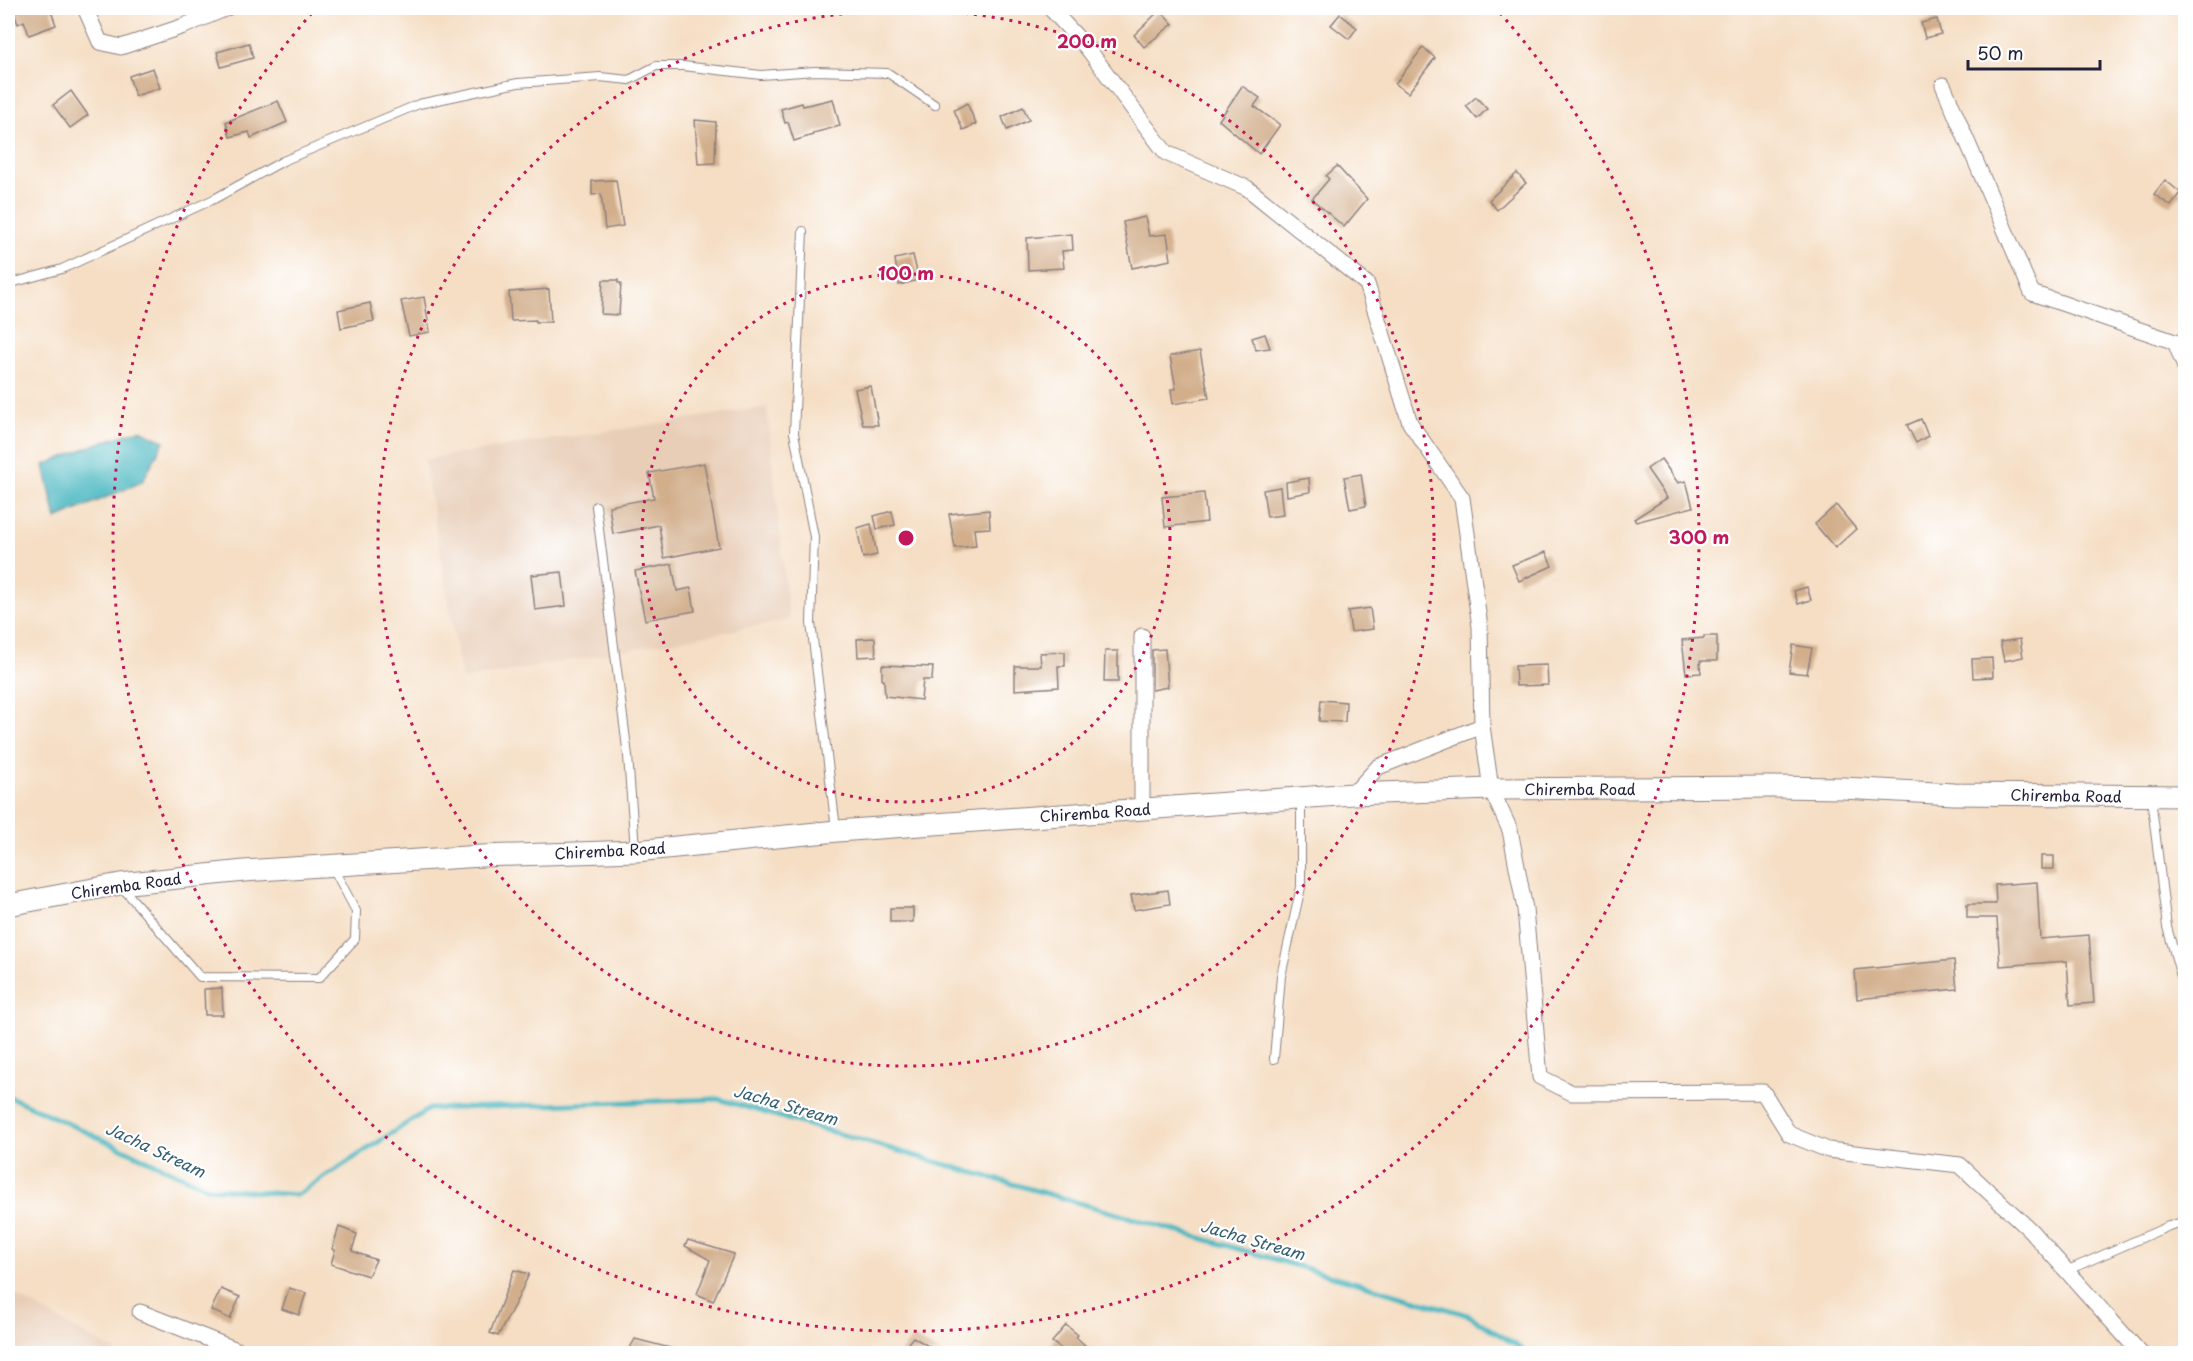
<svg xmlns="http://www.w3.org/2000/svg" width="2193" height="1361" viewBox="0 0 2193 1361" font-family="'Playpen Sans',sans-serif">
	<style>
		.built { fill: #e8ceb7 }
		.water { fill: #47b6bf; stroke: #346c7d; stroke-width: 1.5 }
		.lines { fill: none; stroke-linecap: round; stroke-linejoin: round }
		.stream { stroke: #47b6bf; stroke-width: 5 }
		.building { fill: #d2ae8b }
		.lane-casing { stroke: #8c8080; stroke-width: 10 }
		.street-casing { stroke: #8c8080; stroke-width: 17 }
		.secondary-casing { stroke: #8c8080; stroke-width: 23 }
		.lane { stroke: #fff; stroke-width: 8 }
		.street { stroke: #fff; stroke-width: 15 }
		.secondary { stroke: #fff; stroke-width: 21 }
		.ring { fill: none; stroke: #c2185b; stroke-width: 3; stroke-dasharray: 3 6 }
		.labels { text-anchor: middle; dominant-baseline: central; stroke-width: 4.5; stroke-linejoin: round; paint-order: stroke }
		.street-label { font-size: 15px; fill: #22223b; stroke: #fff }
		.water-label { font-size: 16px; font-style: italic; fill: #315d70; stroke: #fff }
		.centre { fill: #c2185b; stroke: #fff; stroke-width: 3 }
		.ring-label { font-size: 18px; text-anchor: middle; font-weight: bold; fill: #c2185b; stroke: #fff; stroke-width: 4.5; stroke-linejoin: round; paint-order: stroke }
	</style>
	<rect width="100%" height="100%" fill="#fff"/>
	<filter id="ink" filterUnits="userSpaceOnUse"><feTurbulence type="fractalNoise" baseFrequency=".0167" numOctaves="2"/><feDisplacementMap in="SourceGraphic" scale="12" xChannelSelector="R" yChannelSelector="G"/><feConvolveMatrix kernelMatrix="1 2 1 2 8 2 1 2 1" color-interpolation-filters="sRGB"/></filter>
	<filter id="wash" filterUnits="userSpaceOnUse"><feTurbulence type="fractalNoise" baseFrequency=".008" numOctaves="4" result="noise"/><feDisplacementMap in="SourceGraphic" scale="24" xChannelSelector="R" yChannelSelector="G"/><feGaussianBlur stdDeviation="1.35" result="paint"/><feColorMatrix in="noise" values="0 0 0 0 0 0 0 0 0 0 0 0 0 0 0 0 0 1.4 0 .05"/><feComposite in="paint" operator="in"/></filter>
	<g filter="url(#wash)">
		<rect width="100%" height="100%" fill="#f5dec4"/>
		<g class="built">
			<path d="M 767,407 L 789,620 L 462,680 L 424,459 Z"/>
			<path d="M 8,1291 L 118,1353 L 8,1353 Z"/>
		</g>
		<path class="water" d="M 140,430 L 164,441 L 142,482 L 56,519 L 44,465 L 99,443 Z"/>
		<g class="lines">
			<path class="stream" d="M 8,1096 L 208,1188 L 297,1195 L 429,1109 L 718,1099 L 1468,1315 L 1530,1354"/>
		</g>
		<g id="blocks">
			<g class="building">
				<path d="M 12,8 L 57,8 L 51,11 L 56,25 L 29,35 L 24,21 L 18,24 Z"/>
				<path d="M 1160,10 L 1173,24 L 1144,47 L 1134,35 Z"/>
				<path d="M 1340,14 L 1357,28 L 1349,39 L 1331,25 Z"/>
				<path d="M 1937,19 L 1941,34 L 1925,38 L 1921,23 Z"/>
				<path d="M 249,43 L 253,58 L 221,67 L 217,52 Z"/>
				<path d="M 1423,47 L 1435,58 L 1408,93 L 1395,84 Z"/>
				<path d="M 153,68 L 160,88 L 135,96 L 129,76 Z"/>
				<path d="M 1242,86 L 1260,98 L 1254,106 L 1280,125 L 1259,154 L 1219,120 Z"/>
				<path d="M 71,91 L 88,115 L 70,128 L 53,105 Z"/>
				<path d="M 1476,97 L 1487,109 L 1477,119 L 1466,106 Z"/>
				<path d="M 833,99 L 840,126 L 813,133 L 813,135 L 794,141 L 788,122 L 785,123 L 781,109 L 802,103 L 803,106 Z"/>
				<path d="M 278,101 L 287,122 L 251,138 L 249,132 L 230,137 L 226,122 Z"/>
				<path d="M 967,103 L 976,124 L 963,130 L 954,110 Z"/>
				<path d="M 1023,107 L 1029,120 L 1007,130 L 1002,117 Z"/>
				<path d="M 695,120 L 716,122 L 715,163 L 698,164 Z"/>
				<path d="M 1337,166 L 1367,199 L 1344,227 L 1312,199 L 1329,179 L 1326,176 Z"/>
				<path d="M 1517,173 L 1526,183 L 1497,210 L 1489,200 Z"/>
				<path d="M 616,180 L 623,226 L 605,229 L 601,194 L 592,195 L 592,181 Z"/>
				<path d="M 2165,180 L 2181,193 L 2171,206 L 2154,194 Z"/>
				<path d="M 1145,217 L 1149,236 L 1167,234 L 1171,260 L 1132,268 L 1123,222 Z"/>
				<path d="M 1072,234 L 1073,250 L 1062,251 L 1064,268 L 1028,270 L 1027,238 Z"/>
				<path d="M 913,255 L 919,280 L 899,285 L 895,259 Z"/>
				<path d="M 603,280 L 618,280 L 618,283 L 621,283 L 619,315 L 601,314 Z"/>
				<path d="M 549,289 L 551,322 L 536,322 L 536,320 L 511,321 L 509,292 Z"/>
				<path d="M 424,297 L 430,332 L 409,336 L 401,301 Z"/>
				<path d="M 370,303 L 374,321 L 341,328 L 338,310 Z"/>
				<path d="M 1265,334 L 1270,348 L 1256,350 L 1252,338 Z"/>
				<path d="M 1200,351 L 1209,398 L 1173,404 L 1171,389 L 1176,389 L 1170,356 Z"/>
				<path d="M 871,386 L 878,425 L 863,425 L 855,389 Z"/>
				<path d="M 1921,419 L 1928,436 L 1916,443 L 1907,425 Z"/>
				<path d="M 1661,459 L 1678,483 L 1686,481 L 1693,507 L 1636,522 L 1634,519 L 1667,498 L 1647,469 Z"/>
				<path d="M 704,463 L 719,547 L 664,558 L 659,525 L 613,534 L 609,506 L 654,498 L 649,473 Z"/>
				<path d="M 1361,474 L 1366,506 L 1350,509 L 1344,477 Z"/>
				<path d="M 1309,478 L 1310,492 L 1287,496 L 1286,482 Z"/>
				<path d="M 1280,487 L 1283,515 L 1267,517 L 1263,490 Z"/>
				<path d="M 1204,493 L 1207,522 L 1165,527 L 1162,497 Z"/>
				<path d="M 1836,505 L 1856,529 L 1835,548 L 1815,524 Z"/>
				<path d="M 989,510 L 990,528 L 974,529 L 976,546 L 955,548 L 949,514 Z"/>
				<path d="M 892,511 L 895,525 L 877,529 L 874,516 Z"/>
				<path d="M 871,524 L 877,555 L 863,558 L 857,528 Z"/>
				<path d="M 1546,552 L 1552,566 L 1519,581 L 1512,565 Z"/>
				<path d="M 672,564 L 677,591 L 691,588 L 695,611 L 645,620 L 635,571 Z"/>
				<path d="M 562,572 L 566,606 L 535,610 L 531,575 Z"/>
				<path d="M 1807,587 L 1811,600 L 1798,604 L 1794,591 Z"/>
				<path d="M 1370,608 L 1373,629 L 1351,632 L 1348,611 Z"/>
				<path d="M 1704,636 L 1717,636 L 1717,661 L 1700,661 L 1701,673 L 1686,674 L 1682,640 L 1704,638 Z"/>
				<path d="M 875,638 L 876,656 L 858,657 L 857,639 Z"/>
				<path d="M 2020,639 L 2023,657 L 2004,661 L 2000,642 Z"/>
				<path d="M 1793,645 L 1812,648 L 1807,674 L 1789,672 Z"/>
				<path d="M 1165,649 L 1168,687 L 1152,690 L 1152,650 Z"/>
				<path d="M 1105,651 L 1118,651 L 1118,682 L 1104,682 Z"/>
				<path d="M 1065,652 L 1065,666 L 1058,666 L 1059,687 L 1015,690 L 1015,666 L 1041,666 L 1040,653 Z"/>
				<path d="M 1992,658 L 1993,677 L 1973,678 L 1972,659 Z"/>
				<path d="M 882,665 L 933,667 L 932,680 L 923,680 L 921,700 L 885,696 L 884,680 L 882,680 Z"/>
				<path d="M 1547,665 L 1548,685 L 1516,686 L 1515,666 Z"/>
				<path d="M 1321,700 L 1346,702 L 1345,722 L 1319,721 Z"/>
				<rect x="2041" y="856" width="13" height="13"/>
				<path d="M 2037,882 L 2040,939 L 2089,935 L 2094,1003 L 2070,1005 L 2067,961 L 2000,966 L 1997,918 L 1967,918 L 1967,904 L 1996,904 L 1995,885 Z"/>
				<path d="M 1168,890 L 1170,904 L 1134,910 L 1131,895 Z"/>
				<rect x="890" y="908" width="23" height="14"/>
				<path d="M 1954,960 L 1957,989 L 1857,999 L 1855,970 Z"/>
				<path d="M 222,988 L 223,1015 L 205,1015 L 204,989 Z"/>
				<path d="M 339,1227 L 357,1234 L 352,1251 L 376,1260 L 368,1276 L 331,1264 L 335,1250 L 332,1249 Z"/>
				<path d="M 688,1240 L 734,1254 L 713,1301 L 697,1294 L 710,1260 L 685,1246 Z"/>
				<path d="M 514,1270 L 529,1274 L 518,1298 L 498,1336 L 490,1333 Z"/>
				<path d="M 289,1288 L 306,1293 L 299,1315 L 282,1309 Z"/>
				<path d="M 221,1289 L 240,1297 L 230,1319 L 211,1310 Z"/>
				<path d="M 1066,1325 L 1078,1335 L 1076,1337 L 1093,1353 L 1067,1353 L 1052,1342 Z"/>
				<path d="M 913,1337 L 940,1353 L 900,1353 Z"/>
				<path d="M 635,1339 L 674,1349 L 673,1353 L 627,1353 Z"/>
			</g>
		</g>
	</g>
	<g filter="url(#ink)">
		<use href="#blocks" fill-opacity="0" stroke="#8c8080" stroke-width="1.5"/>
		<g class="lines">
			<g class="lane-casing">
				<g id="lane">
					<path d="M 803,231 L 794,433 L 814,537 L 811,623 L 836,829"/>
					<path d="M 8,284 L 62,269 L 214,199 L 283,161 L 419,104 L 518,83 L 600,77 L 629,80 L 656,66 L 683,66 L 761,75 L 815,71 L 888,73 L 935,105"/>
					<path d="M 596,506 L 628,756 L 635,849"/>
					<path d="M 2151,798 L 2167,927 L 2186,994"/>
					<path d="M 121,886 L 200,977 L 319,978 L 355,939 L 356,911 L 333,868"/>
					<path d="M 1274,1059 L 1281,976 L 1301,887 L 1301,800"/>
					<path d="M 2066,1271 L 2169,1226 L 2186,1221"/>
				</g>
			</g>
			<g class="street-casing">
				<g id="street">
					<path d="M 85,8 L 100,42 L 121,47 L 184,26 L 227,8"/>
					<path d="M 1050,8 L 1088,49 L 1166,153 L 1247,188 L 1367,284 L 1410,423 L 1462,498 L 1480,627 L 1482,726 L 1378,767 L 1353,794"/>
					<path d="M 1943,85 L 2032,293 L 2175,342 L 2186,370"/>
					<path d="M 1142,636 L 1142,810"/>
					<path d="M 1482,726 L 1491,789 L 1510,830 L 1525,909 L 1540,1077 L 1572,1093 L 1763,1092 L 1789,1134 L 1828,1150 L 1960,1165 L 2030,1230 L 2141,1354"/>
					<path d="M 140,1312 L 247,1354"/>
				</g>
			</g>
			<g class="secondary-casing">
				<path id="secondary" d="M 8,905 L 120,884 L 244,871 L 482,856 L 636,851 L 837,831 L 1353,794 L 1491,789 L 1772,787 L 1843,788 L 1954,794 L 2186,796"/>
			</g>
			<use href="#lane" class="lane"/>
			<use href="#street" class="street"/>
			<use href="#secondary" class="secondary"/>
		</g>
	</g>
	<g class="ring">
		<circle cx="906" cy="538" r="264"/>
		<circle cx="906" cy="538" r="528"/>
		<path d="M1500 13A793 793 0 1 1 312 13"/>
	</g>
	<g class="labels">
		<g class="street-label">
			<text x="1580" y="788">Chiremba Road</text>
			<text transform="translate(2066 795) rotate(1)">Chiremba Road</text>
			<text transform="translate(1095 812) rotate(-4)">Chiremba Road</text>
			<text transform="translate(610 850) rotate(-3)">Chiremba Road</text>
			<text transform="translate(126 885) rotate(-8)">Chiremba Road</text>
		</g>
		<g class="water-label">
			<text transform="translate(786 1104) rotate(16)">Jacha Stream</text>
			<text transform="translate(156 1149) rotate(25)">Jacha Stream</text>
			<text transform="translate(1253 1239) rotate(16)">Jacha Stream</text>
		</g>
	</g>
	<circle cx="906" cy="538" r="9" class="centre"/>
	<g class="ring-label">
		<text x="1087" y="48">200 m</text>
		<text x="906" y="280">100 m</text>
		<text x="1699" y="544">300 m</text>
	</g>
	<rect width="2193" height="1361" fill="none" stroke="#fff" stroke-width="30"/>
	<path d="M1968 60v9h132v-9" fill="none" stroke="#22223b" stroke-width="3"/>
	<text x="1977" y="60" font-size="18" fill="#22223b" stroke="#ffffff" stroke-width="4.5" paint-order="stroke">50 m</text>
</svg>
